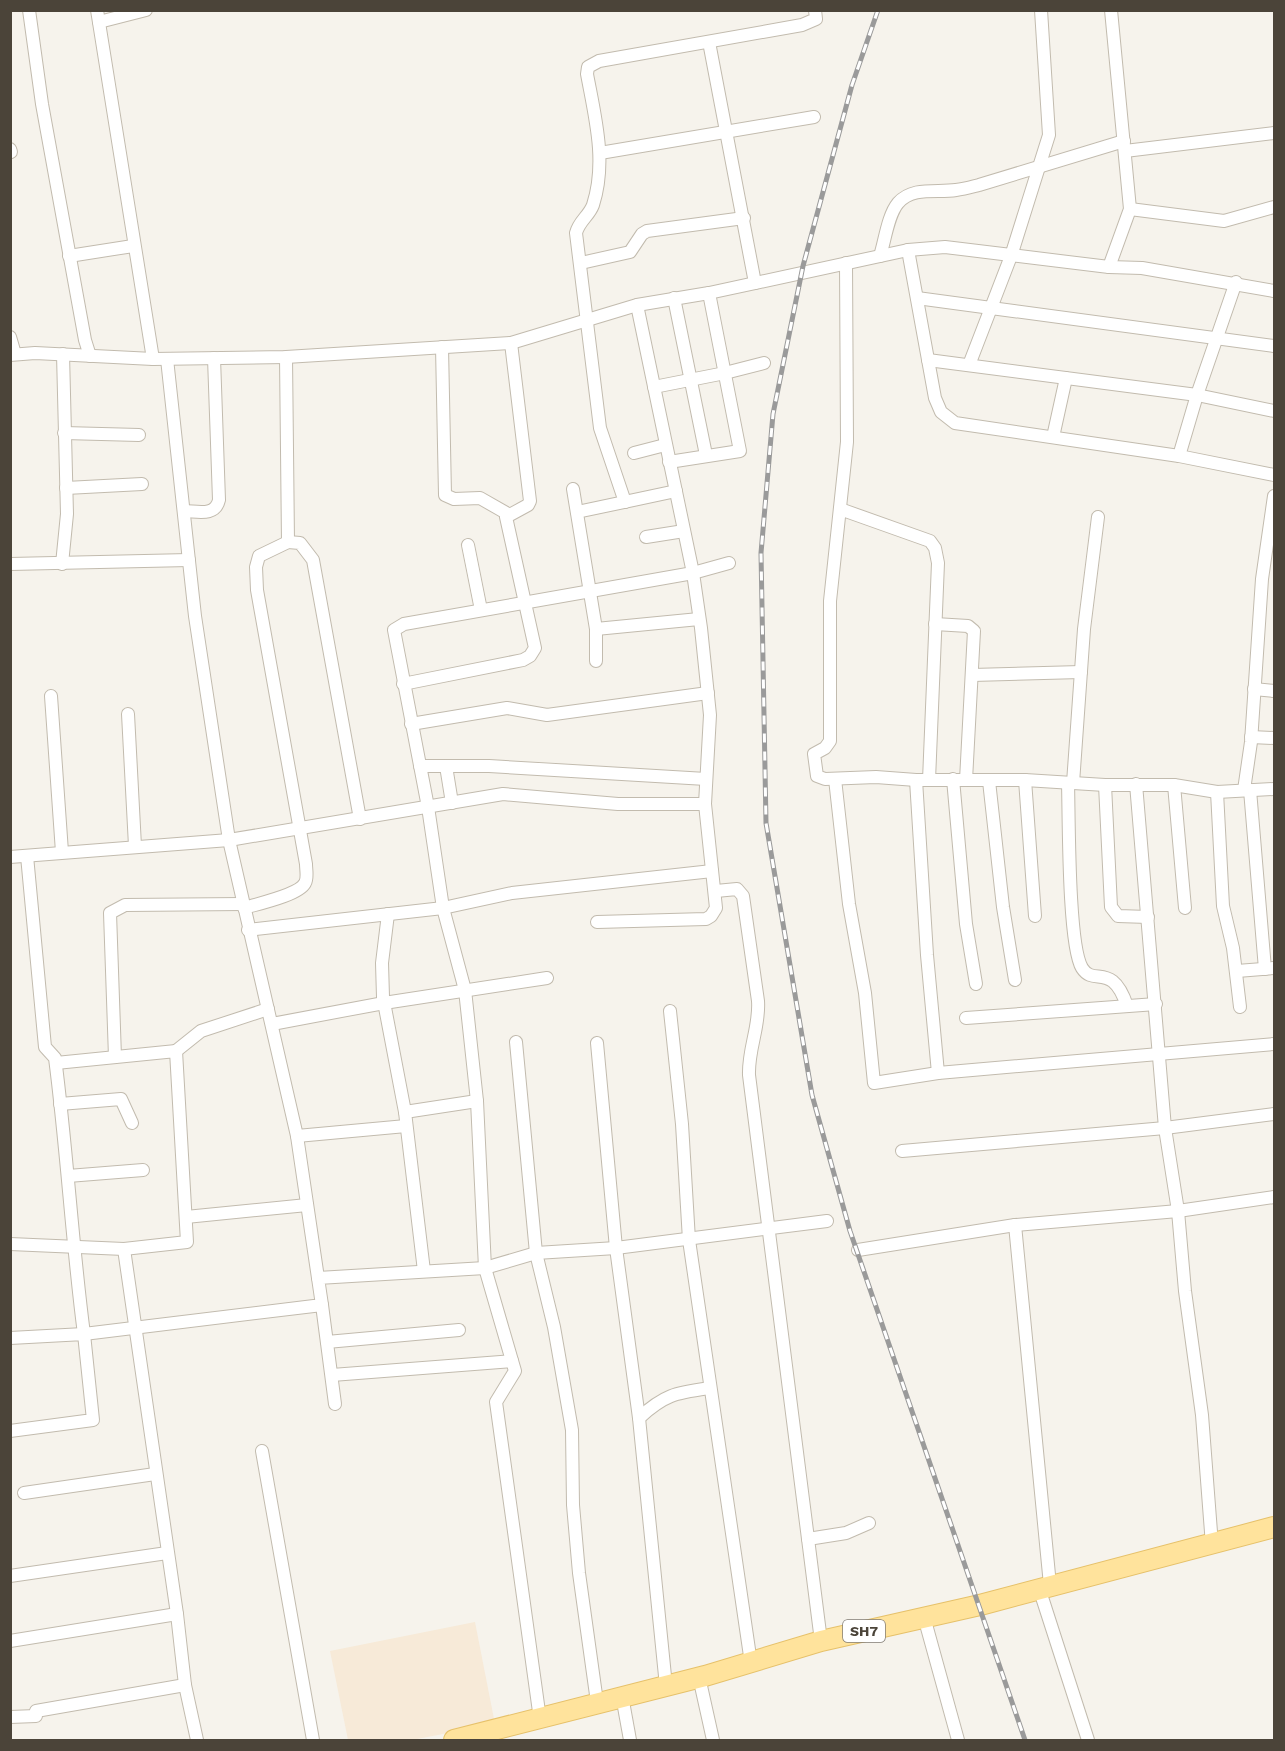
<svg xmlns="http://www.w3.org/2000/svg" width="1285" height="1751" viewBox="0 0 1285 1751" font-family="'Work Sans',sans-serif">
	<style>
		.commercial { fill: #f7ead8 }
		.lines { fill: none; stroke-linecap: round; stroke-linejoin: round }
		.street-casing { stroke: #c2bbae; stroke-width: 14 }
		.primary-casing { stroke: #e6c16a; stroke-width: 22 }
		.street { stroke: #fff; stroke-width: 12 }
		.primary { stroke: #ffe39c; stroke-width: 20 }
		.rail-casing { stroke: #9a9a9a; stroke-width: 5 }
		.rail { stroke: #fff; stroke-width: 3; stroke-dasharray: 9; stroke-linecap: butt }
		.labels { text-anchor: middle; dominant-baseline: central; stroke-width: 6; stroke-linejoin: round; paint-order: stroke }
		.shield { fill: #fff; stroke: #817c74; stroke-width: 1.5 }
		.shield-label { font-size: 14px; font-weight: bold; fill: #4b4439 }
	</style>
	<rect width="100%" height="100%" fill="#f6f3ec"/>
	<path class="commercial" d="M 475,1622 L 495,1724 L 412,1740 L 348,1740 L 330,1651 Z"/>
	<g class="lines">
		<g class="street-casing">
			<g id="street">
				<path d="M 29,10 L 42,104 L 85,340 L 90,356"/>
				<path d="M 97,10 L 153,359"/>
				<path d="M 99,22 L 146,10"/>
				<path d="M 709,42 L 755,283"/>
				<path d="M 10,149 L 11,152"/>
				<path d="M 1125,151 L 1274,133"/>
				<path d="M 600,153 L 814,117"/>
				<path d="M 1130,209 L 1224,221 L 1274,207"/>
				<path d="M 908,250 L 935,398 L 941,412 L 955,423 L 1179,456 L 1274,475"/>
				<path d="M 69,256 L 133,246"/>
				<path d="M 880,256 C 885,240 888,215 898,203 C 913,186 937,193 956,190 C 964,189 971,187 979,185 L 1124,141"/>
				<path d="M 581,263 L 630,252 L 642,234 L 647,231 L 744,218"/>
				<path d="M 846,263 L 847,442 L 830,601 L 830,741 L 825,748 L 814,754 L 817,776 L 825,779 L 876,777 L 916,780 L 1025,780 L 1105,785 L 1174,785 L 1217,792 L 1274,789"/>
				<path d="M 1109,267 L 1130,209 L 1111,10"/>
				<path d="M 674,298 L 706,455"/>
				<path d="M 917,298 L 1274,346"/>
				<path d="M 10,337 L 15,354"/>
				<path d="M 442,347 L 445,495 L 454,499 L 480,498 L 508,514"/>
				<path d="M 10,355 L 35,353 L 153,359 L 286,357 L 511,343 L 637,305 L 709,293 L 908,250 L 945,247 L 1109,267 L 1142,268 L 1274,291"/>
				<path d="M 167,359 L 195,616 L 229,840 L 297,1136 L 318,1278"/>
				<path d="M 928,360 L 1197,395 L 1274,411"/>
				<path d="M 969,365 L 1011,256 L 1049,135 L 1041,10"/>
				<path d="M 654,387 L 725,373 L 764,363"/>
				<path d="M 64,433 L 139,435"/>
				<path d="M 1053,437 L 1066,378"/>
				<path d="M 634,453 L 665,445"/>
				<path d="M 1179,456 L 1197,395 L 1236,282"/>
				<path d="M 669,462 L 740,451 L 709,293"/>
				<path d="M 66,488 L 142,484"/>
				<path d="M 573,489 L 596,629 L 596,661"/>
				<path d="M 625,502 L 600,428 L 576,233 C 579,221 589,216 593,205 C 607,162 595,117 587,74 L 588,67 L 599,61 L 802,25 L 816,19 L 815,10"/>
				<path d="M 840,509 L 930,541 L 935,548 L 938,563 L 929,780"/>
				<path d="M 184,511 C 197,511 215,517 219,500 L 214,358"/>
				<path d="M 577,512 L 676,491"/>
				<path d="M 646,537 L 684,531"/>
				<path d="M 288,542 L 300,543 L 313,560 L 360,819"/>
				<path d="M 468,545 L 481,610"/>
				<path d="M 10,564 L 189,560"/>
				<path d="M 62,564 L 67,514 L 63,354"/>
				<path d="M 935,624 L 968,626 L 974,631 L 966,780"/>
				<path d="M 596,629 L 699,619"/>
				<path d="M 972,675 L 1081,672"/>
				<path d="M 403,684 L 523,660 L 530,656 L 535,648 L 506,517 L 528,505 L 530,501 L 511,343"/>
				<path d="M 1254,689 L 1274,691"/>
				<path d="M 51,696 L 62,852"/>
				<path d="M 128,714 L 135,846"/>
				<path d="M 411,724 L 507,708 L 547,715 L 708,693"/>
				<path d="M 1251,737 L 1274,738"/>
				<path d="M 420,766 L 489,766 L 706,779"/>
				<path d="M 446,766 L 452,803"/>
				<path d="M 835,779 L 849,904 L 865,993 L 874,1083 L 938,1073 L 1274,1044"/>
				<path d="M 953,779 L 966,924 L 976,984"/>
				<path d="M 916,780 L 927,955 L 938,1073"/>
				<path d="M 1025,780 L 1035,916"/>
				<path d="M 989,781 L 1003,907 L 1015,980"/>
				<path d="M 1068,783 C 1069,816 1068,945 1082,968 C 1094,987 1112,961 1127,1006"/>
				<path d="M 1073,783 L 1084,629 L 1098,517"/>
				<path d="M 1136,784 L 1165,1128 L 1178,1211 L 1185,1291 L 1202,1415 L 1212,1545"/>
				<path d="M 1105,785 L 1111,907 L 1118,916 L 1148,917"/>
				<path d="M 1174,785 L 1185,908"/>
				<path d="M 1244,790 L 1251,742 L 1262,579 L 1274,496"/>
				<path d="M 1250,790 L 1265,969"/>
				<path d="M 1217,792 L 1223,906 L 1233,948 L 1240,1007"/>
				<path d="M 27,856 L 45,1047 L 55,1058 C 67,1150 72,1243 84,1334 L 322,1305 L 318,1278 L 485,1268 L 536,1253 L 616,1248 L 827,1221"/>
				<path d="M 10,857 L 229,840 L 503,794 L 618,804 L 705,804"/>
				<path d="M 716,891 L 737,889 L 743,896 L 758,1001 C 760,1026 748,1049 749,1075 L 821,1641"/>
				<path d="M 244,908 C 257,904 299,895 305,883 C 308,878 306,870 306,864 L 257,590 L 256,567 L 259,556 L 288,542 L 286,357"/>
				<path d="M 388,914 L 382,963 L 383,997 L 405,1112 L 424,1271"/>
				<path d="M 597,922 L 706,919 L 711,916 L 716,908 L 705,804 L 710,715 L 701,628 L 693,573 L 637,305"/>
				<path d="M 248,930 L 443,908 L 512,893 L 712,871"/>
				<path d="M 1237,971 L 1274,968"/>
				<path d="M 670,1011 L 682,1124 L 689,1240 L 751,1663"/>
				<path d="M 966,1018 L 1156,1004"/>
				<path d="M 272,1024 L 384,1003 L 547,978"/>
				<path d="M 516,1042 L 536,1253 L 554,1327 L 572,1430 L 573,1505 L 579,1573 L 597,1702"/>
				<path d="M 597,1043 L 616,1248 L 639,1418 L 666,1686"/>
				<path d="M 176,1051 L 201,1031 L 268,1009"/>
				<path d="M 115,1057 L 110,913 L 125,905 L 243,904"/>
				<path d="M 60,1104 L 121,1099 L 132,1123"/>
				<path d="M 405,1112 L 477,1101"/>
				<path d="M 297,1136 L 406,1126"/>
				<path d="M 902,1151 L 1165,1128 L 1274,1114"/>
				<path d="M 68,1176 L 143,1170"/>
				<path d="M 186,1217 L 307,1205"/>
				<path d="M 1015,1225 L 1050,1585"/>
				<path d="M 10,1244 L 124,1249 L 187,1242 L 176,1051 L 56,1063"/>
				<path d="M 124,1249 L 177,1614 L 185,1685 L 197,1740"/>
				<path d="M 858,1250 L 1015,1225 L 1178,1211 L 1274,1197"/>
				<path d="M 322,1305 L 335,1404"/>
				<path d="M 10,1338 L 84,1334 L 93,1420 L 10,1431"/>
				<path d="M 327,1342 L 459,1330"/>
				<path d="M 332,1375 L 512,1361"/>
				<path d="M 639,1418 C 665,1394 676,1393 710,1388"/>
				<path d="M 262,1451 L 313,1740"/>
				<path d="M 24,1493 L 155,1474"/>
				<path d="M 808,1539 L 846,1533 L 869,1523"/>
				<path d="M 10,1576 L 167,1553"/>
				<path d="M 1039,1588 L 1088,1740"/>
				<path d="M 924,1617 L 958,1740"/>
				<path d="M 10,1641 L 177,1614"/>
				<path d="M 699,1677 L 713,1740"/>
				<path d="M 622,1696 L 630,1740"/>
				<path d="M 36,1711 L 185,1685"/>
				<path d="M 10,1717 L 36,1716"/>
				<path d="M 540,1719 L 496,1402 L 515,1371 L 485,1268 L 477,1101 L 465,990 L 443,908 L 428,807 L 394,630 L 404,624 L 693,573 L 729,563"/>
			</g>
		</g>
		<g class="primary-casing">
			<path id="primary" d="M 454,1740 L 705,1676 L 821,1641 L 980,1605 L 1274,1527"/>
		</g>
		<use href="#street" class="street"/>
		<use href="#primary" class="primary"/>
		<g class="rail-casing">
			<path id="rail" d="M 878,10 L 852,85 L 803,266 L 773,414 L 761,553 L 766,823 L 812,1095 L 850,1231 L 1025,1740"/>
		</g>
		<use href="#rail" class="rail"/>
	</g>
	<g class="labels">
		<rect class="shield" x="843" y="1620" width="42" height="22" rx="4.5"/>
		<g class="shield-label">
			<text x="864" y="1631">SH7</text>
		</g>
	</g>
	<rect width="1285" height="1751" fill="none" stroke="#4b4439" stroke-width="24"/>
</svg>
